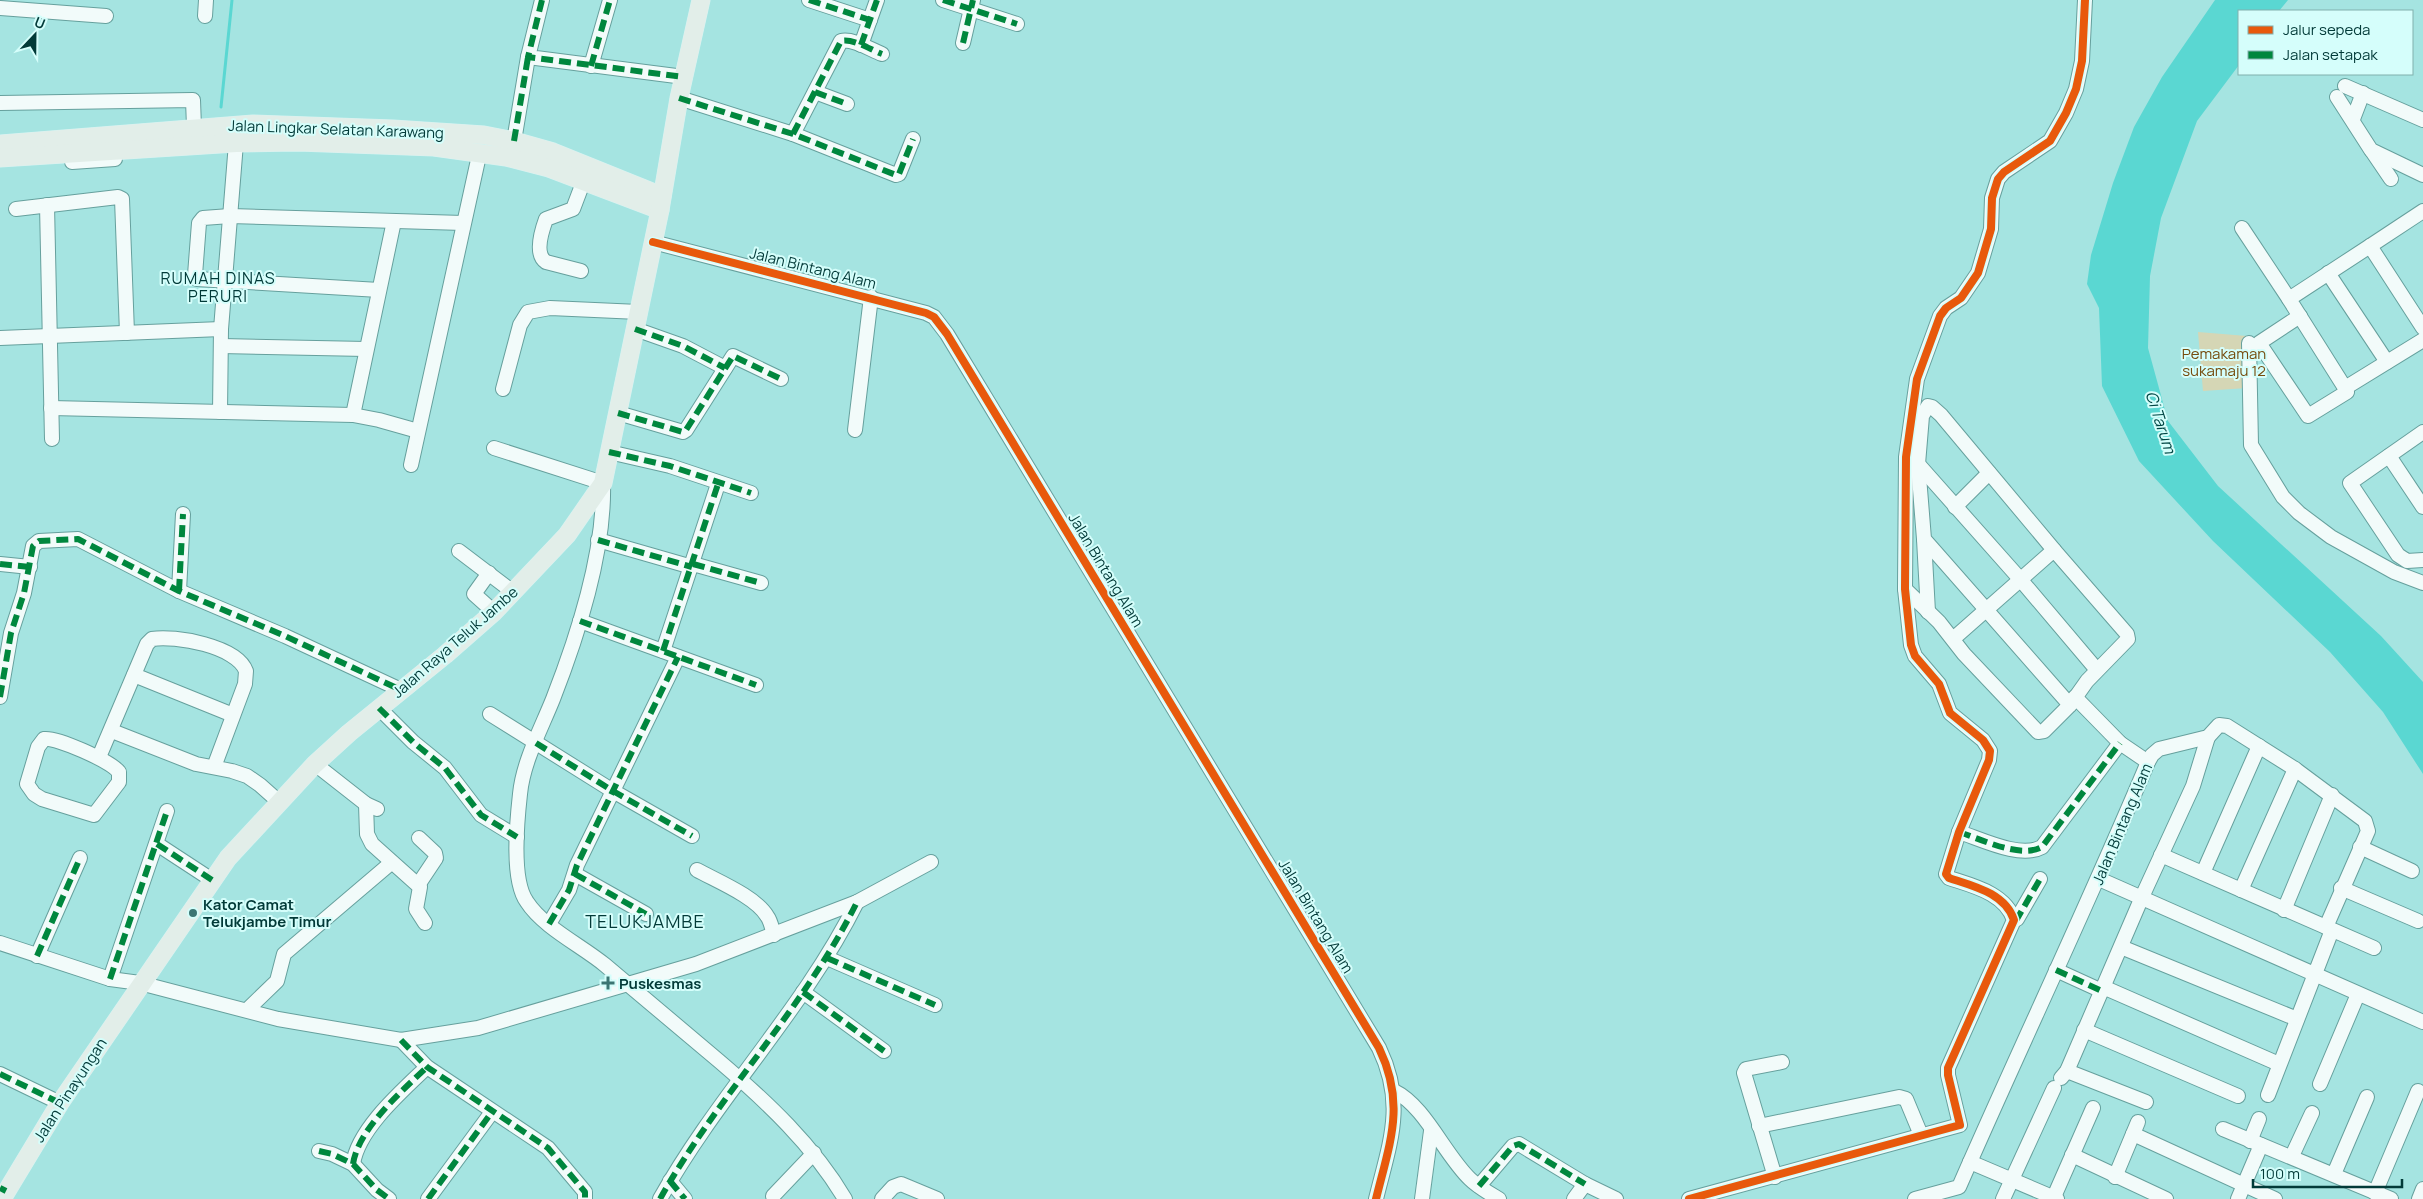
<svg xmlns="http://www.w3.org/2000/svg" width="2423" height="1199" viewBox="0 0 2423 1199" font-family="Manrope,sans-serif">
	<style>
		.green { fill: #d5d6b5 }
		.water { fill: #5ad7d2 }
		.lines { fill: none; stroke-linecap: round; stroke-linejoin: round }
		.stream { stroke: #5ad7d2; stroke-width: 3 }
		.minor-casing { stroke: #66a09d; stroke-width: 16 }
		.major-casing { stroke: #d6f3f2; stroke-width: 19 }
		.minor { stroke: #f2fbfa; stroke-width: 14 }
		.major { stroke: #e2eee9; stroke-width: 18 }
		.quiet { stroke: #00873e; stroke-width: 6; stroke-dasharray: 12 6; stroke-linecap: butt }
		.cycleway-casing { stroke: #d5fefb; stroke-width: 11 }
		.cycleway { stroke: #e8590c; stroke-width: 8 }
		.poi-dot { fill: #3b7673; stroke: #d5fefb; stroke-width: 2 }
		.labels { text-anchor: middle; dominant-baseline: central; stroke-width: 4; stroke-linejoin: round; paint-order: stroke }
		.street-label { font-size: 15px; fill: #023a38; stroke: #d5fefb }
		.park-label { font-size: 15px; fill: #764c0e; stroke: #d5fefb }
		.poi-label { font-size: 15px; font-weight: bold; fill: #023a38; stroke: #d5fefb; text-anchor: start }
		.neighbourhood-label { font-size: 16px; letter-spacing: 1px; fill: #023a38; stroke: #d5fefb }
		.water-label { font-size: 16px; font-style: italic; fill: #014644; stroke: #d5fefb }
		.quarter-label { font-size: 18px; letter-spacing: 1px; fill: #023a38; stroke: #d5fefb }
	</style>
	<rect width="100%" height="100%" fill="#a5e4e1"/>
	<path class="green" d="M 2198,332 L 2247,336 L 2247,388 L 2203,391 Z"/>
	<path class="water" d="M 2215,0 L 2288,0 L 2279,11 L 2239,11 L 2239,65 L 2197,121 L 2161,218 L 2150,276 L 2148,348 L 2168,421 L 2218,486 L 2381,636 L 2423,682 L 2423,774 L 2383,712 L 2330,652 L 2213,541 L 2139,461 L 2102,386 L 2099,308 L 2087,284 L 2091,255 L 2113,183 L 2134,127 L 2162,77 Z"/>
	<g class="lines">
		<path class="stream" d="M 221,107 L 232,0"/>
		<g class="minor-casing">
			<g id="minor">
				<path d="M 542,0 L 528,57 L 684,77"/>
				<path d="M 809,0 L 870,20"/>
				<path d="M 943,0 L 1017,24"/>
				<path d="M 0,8 L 106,16"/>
				<path d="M 205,16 L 206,0"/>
				<path d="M 963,43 L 973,0"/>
				<path d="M 861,45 L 877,0"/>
				<path d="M 591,66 L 610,0"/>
				<path d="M 2345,86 L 2423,120"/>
				<path d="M 815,92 L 847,104"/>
				<path d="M 2337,97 L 2371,150 L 2423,175"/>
				<path d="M 679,98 L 793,134 L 896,175 L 899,174 L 913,139"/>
				<path d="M 0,103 L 193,100 L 194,127"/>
				<path d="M 2353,119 L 2363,93"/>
				<path d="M 793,134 L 841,41 C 853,38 871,50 882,54"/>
				<path d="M 514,141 L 528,57"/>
				<path d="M 2372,151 L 2391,179"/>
				<path d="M 72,162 L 115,159"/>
				<path d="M 47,205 L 52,439"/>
				<path d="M 16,209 L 118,197 L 122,199 L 127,333"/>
				<path d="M 2242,228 L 2289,299"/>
				<path d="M 653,242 L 926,313 L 934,317 L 947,334 L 1379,1048 C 1406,1104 1390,1142 1376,1199"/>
				<path d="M 2370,246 L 2423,211"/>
				<path d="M 581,271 L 546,262 C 534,254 542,230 546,219 L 573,209 L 584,180"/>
				<path d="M 2328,273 L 2387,362"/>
				<path d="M 379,290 L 197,279 L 195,275 L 199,223 L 203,218 L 230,216 L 463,223"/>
				<path d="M 2300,316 L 2259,343 L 2308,416 L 2347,392 L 2345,388"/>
				<path d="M 2423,328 L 2370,246 L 2289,299 L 2345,388 L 2423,340"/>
				<path d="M 635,329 L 683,346 L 725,368"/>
				<path d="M 0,338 L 221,329"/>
				<path d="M 2249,343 L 2251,445 L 2283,497 L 2299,513 L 2331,537 L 2394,572 L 2423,583"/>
				<path d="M 221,346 L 366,349"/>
				<path d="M 503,389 L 520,325 L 528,312 L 550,308 L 639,312"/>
				<path d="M 51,408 L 353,415 L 379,420 L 418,431"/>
				<path d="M 220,412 L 221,329 L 236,143"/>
				<path d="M 618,413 L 683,432 L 686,430 L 733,356 L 781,379"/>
				<path d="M 353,415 L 394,221"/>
				<path d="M 855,430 L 871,297"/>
				<path d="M 2423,432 L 2350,483 L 2398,555 L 2407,561 L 2423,560"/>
				<path d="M 494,448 L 603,483 C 605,552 578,635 553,699 C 541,729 523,762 520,794 C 517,821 511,880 527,902 C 543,927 582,946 605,965 C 643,997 681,1029 719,1061 C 767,1102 813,1145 845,1199"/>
				<path d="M 609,452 L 670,466 L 751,493"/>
				<path d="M 2389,456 L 2423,507"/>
				<path d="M 1918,464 L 2020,579 L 2097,670"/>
				<path d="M 411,465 L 478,160"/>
				<path d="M 1955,507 L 1989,473"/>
				<path d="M 1924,539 L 1928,612"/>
				<path d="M 598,540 L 692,567"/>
				<path d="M 2054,550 L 1941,415 L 1932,407 L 1928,406 L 1922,416 L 1918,464 L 1924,539 L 2070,705"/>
				<path d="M 459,551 L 513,592"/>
				<path d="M 0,564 L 30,567"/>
				<path d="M 693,564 L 761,583"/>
				<path d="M 489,573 L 474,594 L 494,612"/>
				<path d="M 1905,589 L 1939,622 L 1964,654 L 2038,732 L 2044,731 L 2070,705 L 2087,681 L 2128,639 L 2127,634 L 2054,550 L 1953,639"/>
				<path d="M 179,591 L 183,514"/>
				<path d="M 580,621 L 756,685"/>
				<path d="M 663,651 L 718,484"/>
				<path d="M 134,675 L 233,715"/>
				<path d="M 0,697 L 11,633 L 24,593 L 33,546 L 39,541 L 78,539 L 179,591 L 285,636 L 401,690"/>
				<path d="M 2075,697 L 2120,743 L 2148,762"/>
				<path d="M 379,708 L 413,742 L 445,768 L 481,815 L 517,837"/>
				<path d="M 490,714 L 613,791 L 692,836"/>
				<path d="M 112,731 L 196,764 L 232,771 L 247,776 L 260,785 L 278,801"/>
				<path d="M 44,739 C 57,737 110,761 119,772 L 119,782 L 94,815 L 42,799 L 34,794 L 27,784 L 38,747 Z"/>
				<path d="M 99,757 L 147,644 L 152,639 C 175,635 237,646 246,671 L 245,684 L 214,767"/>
				<path d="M 315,764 L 366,804 L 377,809"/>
				<path d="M 366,804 L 367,834 L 372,844 L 420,887 L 416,909 L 425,923"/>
				<path d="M 1959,832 C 1981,839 2020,859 2042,847 L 2120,743"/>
				<path d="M 157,844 L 212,880"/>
				<path d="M 2360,847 L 2412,871"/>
				<path d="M 2161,855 L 2374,948"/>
				<path d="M 697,870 C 717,881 756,897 767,916 C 771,921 772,929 774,935"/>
				<path d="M 2203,873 L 2259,746"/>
				<path d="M 575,874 L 646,914"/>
				<path d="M 2099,879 L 2423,1022"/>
				<path d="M 418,885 L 436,858 L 435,853 L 419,838"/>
				<path d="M 2341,888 L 2418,921"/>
				<path d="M 2241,890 L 2295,769"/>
				<path d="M 2284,910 L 2332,795"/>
				<path d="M 2014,920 L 2017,919 L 2040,879"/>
				<path d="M 549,924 L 569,890 L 577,865 L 678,657"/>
				<path d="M 0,943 L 110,979 L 140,983 L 278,1019 L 401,1040 L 478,1028 L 696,964 L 857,902 L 931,862"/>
				<path d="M 2121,947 L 2297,1019"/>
				<path d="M 37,956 L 80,858"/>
				<path d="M 827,958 L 935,1005"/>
				<path d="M 2056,970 L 2102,991"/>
				<path d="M 110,979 L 167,811"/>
				<path d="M 2103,987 L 2279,1064"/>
				<path d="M 803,992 L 884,1051"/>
				<path d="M 247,1010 L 277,981 L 284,954 L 391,863"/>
				<path d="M 2084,1030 L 2238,1096"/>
				<path d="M 401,1040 L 427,1067 L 548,1148 L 585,1192 L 585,1199"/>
				<path d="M 2067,1071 L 2146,1102"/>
				<path d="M 0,1074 L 60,1103"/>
				<path d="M 2061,1078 L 2067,1071 L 2142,897 L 2193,786 L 2208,737"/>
				<path d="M 2320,1084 L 2358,994"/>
				<path d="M 1394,1091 C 1425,1106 1444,1154 1470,1179 C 1478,1187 1489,1193 1499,1199"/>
				<path d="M 2268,1095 L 2332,930"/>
				<path d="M 1759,1126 L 1899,1097 L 1906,1099 L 1921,1135"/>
				<path d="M 2223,1129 L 2391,1199"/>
				<path d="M 2133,1134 L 2275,1199"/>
				<path d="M 2250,1141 L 2259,1119"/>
				<path d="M 319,1151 L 332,1154 L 353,1164 L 377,1190 L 389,1199"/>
				<path d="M 2072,1155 L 2166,1199"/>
				<path d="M 2292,1156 L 2312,1113"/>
				<path d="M 1970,1162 L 2057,1199"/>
				<path d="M 353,1164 C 358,1129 402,1091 427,1067"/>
				<path d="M 2334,1174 L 2367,1097"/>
				<path d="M 1775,1177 L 1744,1073 L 1746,1069 L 1782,1062"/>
				<path d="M 2115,1177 L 2138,1122"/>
				<path d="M 670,1181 L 685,1199"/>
				<path d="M 1479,1186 L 1513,1146 L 1519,1144 L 1585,1184 L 1616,1199"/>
				<path d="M 2375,1193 L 2418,1091"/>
				<path d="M 773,1196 L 814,1153"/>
				<path d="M 428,1199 L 492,1112"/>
				<path d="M 660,1199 C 718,1095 804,1009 857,902"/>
				<path d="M 882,1199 L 893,1187 L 901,1184 L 937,1199"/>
				<path d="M 1422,1199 L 1431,1131"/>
				<path d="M 1574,1199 L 1585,1184"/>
				<path d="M 1689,1199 L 1960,1125 L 1948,1075 L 1948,1068 L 2014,920 C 2005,893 1973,886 1949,878 L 1946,874 L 1959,832 L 1989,760 L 1990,751 L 1983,740 L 1950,713 L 1939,684 L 1915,656 L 1911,645 L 1905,589 L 1906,457 L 1917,379 L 1940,316 L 1946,308 L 1961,298 L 1978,273 L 1991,229 L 1992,198 L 1998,179 L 2004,172 L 2050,141 L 2066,113 L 2076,89 L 2082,61 L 2085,0"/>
				<path d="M 1915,1199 L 1959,1187 C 2021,1045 2088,905 2148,762 L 2152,755 L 2159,749 L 2208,737 L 2219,725 L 2227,726 L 2295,769 L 2365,821 L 2368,831 L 2326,927"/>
				<path d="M 2003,1199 L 2054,1088"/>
				<path d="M 2053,1199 L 2093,1108"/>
				<path d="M 2238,1199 L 2261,1145"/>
				<path d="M 2419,1199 L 2423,1189"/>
			</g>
		</g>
		<g class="major-casing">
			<g id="major">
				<path d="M 0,144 L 253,124 L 393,129 L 484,135 L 514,141 L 553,152 L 662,196"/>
				<path d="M 0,158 L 236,143 L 298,142 L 434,147 L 506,157 L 549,168 L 660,210"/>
				<path d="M 2,1199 L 60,1103 L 228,858 L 315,764 L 349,733 L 445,655 L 494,612 L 567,535 L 603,483 L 660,210 L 679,98 L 701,0"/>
			</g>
		</g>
		<use href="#minor" class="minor"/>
		<use href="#major" class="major"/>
		<g class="quiet">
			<path d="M 542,0 L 528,57 L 684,77"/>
			<path d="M 809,0 L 870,20"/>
			<path d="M 943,0 L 1017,24"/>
			<path d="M 963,43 L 973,0"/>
			<path d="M 861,45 L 877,0"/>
			<path d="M 591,66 L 610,0"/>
			<path d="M 815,92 L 847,104"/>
			<path d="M 679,98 L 793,134 L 896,175 L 899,174 L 913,139"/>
			<path d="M 793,134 L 841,41 C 853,38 871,50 882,54"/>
			<path d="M 514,141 L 528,57"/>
			<path d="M 635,329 L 683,346 L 725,368"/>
			<path d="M 618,413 L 683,432 L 686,430 L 733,356 L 781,379"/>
			<path d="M 609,452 L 670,466 L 751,493"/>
			<path d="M 598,540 L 692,567"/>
			<path d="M 0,564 L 30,567"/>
			<path d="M 693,564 L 761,583"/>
			<path d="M 179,591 L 183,514"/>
			<path d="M 580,621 L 756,685"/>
			<path d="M 663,651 L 718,484"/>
			<path d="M 0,697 L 11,633 L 24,593 L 33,546 L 39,541 L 78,539 L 179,591 L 285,636 L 401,690"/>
			<path d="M 379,708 L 413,742 L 445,768 L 481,815 L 517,837"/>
			<path d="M 536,743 L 613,791 L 692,836"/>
			<path d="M 1959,832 C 1981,839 2020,859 2042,847 L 2120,743"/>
			<path d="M 157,844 L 212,880"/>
			<path d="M 575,874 L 646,914"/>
			<path d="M 2014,920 L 2017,919 L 2040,879"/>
			<path d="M 549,924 L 569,890 L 577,865 L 678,657"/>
			<path d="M 37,956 L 80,858"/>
			<path d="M 827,958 L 935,1005"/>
			<path d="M 2056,970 L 2102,991"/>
			<path d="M 110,979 L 167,811"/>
			<path d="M 803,992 L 884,1051"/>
			<path d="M 401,1040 L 427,1067 L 548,1148 L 585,1192 L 585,1199"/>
			<path d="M 0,1074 L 60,1103"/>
			<path d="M 319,1151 L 332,1154 L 353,1164 L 377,1190 L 389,1199"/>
			<path d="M 353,1164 C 358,1129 402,1091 427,1067"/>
			<path d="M 670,1181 L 685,1199"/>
			<path d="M 1479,1186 L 1513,1146 L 1519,1144 L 1585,1184"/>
			<path d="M 0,1188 L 6,1191"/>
			<path d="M 428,1199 L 492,1112"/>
			<path d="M 660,1199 C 718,1095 804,1009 857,902"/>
		</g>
		<g class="cycleway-casing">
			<g id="cycleway">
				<path d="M 653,242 L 926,313 L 934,317 L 947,334 L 1379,1048 C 1406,1104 1390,1142 1376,1199"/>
				<path d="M 1689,1199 L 1960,1125 L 1948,1075 L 1948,1068 L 2014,920 C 2005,893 1973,886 1949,878 L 1946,874 L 1959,832 L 1989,760 L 1990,751 L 1983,740 L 1950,713 L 1939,684 L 1915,656 L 1911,645 L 1905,589 L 1906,457 L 1917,379 L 1940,316 L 1946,308 L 1961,298 L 1978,273 L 1991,229 L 1992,198 L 1998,179 L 2004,172 L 2050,141 L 2066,113 L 2076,89 L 2082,61 L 2085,0"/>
			</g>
		</g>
		<use href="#cycleway" class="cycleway"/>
	</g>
	<g class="poi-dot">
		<circle cx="193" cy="913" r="5"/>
		<path d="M605.5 975.5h5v5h5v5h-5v5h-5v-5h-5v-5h5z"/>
	</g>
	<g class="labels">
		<g class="street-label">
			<text transform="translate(336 129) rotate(2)">Jalan Lingkar Selatan Karawang</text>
			<text transform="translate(813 268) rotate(14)">Jalan Bintang Alam</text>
			<text transform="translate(1106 570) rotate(59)">Jalan Bintang Alam</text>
			<text transform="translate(455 642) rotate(-41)">Jalan Raya Teluk Jambe</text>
			<text transform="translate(2122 824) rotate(-67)">Jalan Bintang Alam</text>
			<text transform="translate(1316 916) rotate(59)">Jalan Bintang Alam</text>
			<text transform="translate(70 1090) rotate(-57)">Jalan Pinayungan</text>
		</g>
		<g class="park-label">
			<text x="2224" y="353">Pemakaman<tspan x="2224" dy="17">sukamaju 12</tspan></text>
		</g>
		<g class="poi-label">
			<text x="203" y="904">Kator Camat<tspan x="203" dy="17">Telukjambe Timur</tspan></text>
			<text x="619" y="983">Puskesmas</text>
		</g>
		<g class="neighbourhood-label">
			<text x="218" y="278">RUMAH DINAS<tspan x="218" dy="18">PERURI</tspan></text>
		</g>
		<g class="water-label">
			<text transform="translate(2161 422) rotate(72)">Ci Tarum</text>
		</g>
		<g class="quarter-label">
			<text x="645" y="921">TELUKJAMBE</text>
		</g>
	</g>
	<rect x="2238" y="10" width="175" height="65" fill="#d5fefb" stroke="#81b0ad"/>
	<rect x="2248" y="26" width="25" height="8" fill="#e8590c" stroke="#81b0ad"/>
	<text x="2283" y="35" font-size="15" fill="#023a38">Jalur sepeda</text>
	<rect x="2248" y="51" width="25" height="8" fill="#00873e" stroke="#81b0ad"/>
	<text x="2283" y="60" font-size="15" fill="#023a38">Jalan setapak</text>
	<g transform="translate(35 35) rotate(22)" stroke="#d5fefb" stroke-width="4" paint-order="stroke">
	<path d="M0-4L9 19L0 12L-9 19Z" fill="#023a38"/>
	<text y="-8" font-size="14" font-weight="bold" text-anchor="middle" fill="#023a38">U</text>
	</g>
	<path d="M2253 1179v8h149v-8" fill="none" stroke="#023a38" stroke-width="2.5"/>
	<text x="2260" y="1179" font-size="15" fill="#023a38" stroke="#d5fefb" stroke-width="4" paint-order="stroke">100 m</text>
</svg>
